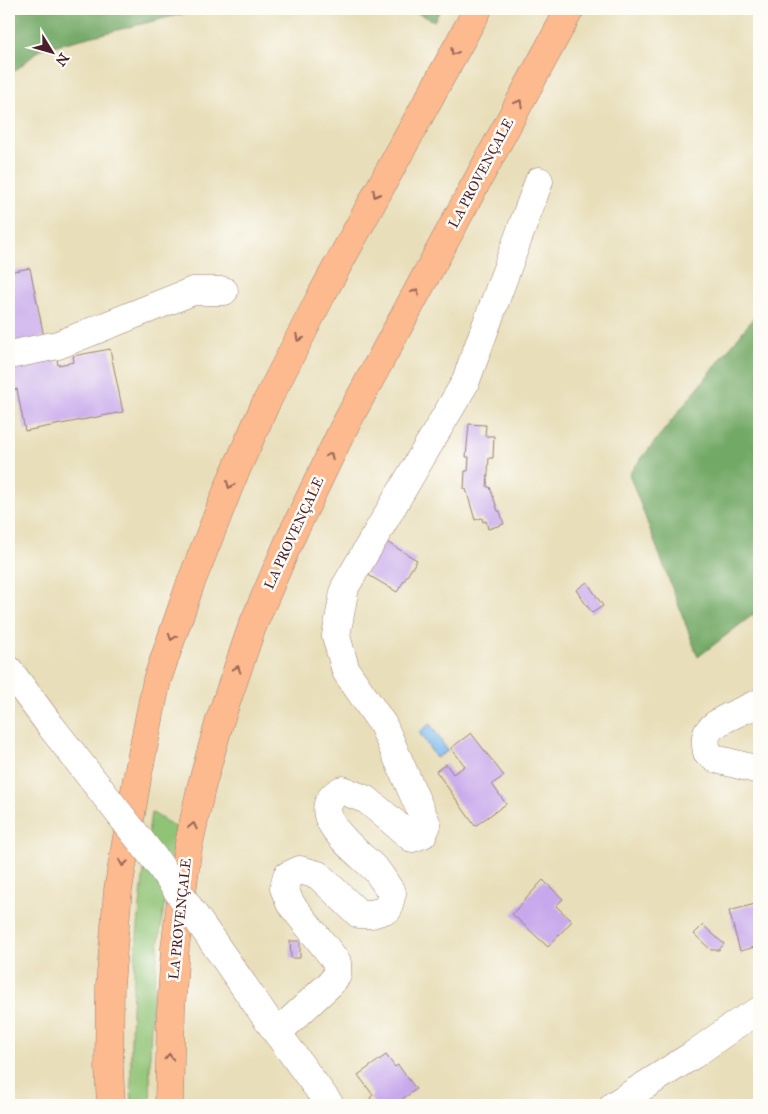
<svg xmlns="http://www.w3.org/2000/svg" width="768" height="1114" viewBox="0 0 768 1114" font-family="'IM FELL Great Primer',serif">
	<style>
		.green { fill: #8fc375; stroke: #6c7150 }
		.forest { fill: #73a966; stroke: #5e6448 }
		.water { fill: #7ab8ed; stroke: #626c8c }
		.building { fill: #c7a8ec }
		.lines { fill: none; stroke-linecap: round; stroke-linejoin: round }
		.minor-casing { stroke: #997e72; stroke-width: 29 }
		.highway-casing { stroke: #997e72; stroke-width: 29 }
		.minor { stroke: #fff; stroke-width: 28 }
		.highway { stroke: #fcba8e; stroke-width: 28 }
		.minor-bridge-casing { stroke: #997e72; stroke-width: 29; stroke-linecap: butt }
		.minor-bridge { stroke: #fff; stroke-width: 28 }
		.oneway { stroke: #9a6558 }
		.labels { text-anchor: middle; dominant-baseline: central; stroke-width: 5; stroke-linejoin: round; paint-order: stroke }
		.street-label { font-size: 14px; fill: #4a1f2b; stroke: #fdfcf7 }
	</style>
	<rect width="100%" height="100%" fill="#fdfcf7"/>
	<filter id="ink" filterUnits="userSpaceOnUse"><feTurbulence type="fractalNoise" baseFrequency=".02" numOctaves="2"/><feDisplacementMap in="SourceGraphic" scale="10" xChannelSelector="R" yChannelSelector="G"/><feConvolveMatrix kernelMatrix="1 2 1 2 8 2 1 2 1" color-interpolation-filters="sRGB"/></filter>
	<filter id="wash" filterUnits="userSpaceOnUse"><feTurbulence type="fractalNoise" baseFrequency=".0096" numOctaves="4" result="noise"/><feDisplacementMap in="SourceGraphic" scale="20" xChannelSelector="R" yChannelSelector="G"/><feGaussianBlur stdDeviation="1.12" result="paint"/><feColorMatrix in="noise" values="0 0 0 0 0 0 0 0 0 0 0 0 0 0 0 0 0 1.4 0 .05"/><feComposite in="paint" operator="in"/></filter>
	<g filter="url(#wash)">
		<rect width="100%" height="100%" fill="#e8deb9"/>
		<path class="green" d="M 151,812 L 177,828 C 161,919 146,1013 151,1105 L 132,1105 C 127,1007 139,910 151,812 Z"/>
		<g class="forest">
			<path d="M 9,9 L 202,9 L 41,49 L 9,76 Z"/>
			<path d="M 409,9 L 441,9 L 434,21 Z"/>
			<path d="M 759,311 L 759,610 L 698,657 L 629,474 Z"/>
		</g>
		<path class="water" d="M 430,724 L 448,751 L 436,758 L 419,732 Z"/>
		<g id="blocks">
			<g class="building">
				<path d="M 30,268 L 44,337 L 9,345 L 9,272 Z"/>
				<path d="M 110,349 L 123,412 L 25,431 L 17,389 L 9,391 L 9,371 L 13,370 L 12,367 L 57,359 L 58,365 L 74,362 L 73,356 Z"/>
				<path d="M 469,424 L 486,425 L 485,436 L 494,436 L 493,458 L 489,458 L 487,487 L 490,487 L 498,511 L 500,511 L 504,524 L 488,529 L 486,521 L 483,522 L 482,518 L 475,520 L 466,489 L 464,489 L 465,471 L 468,471 L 469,457 L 466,457 Z"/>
				<path d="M 385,541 L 417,560 L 397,592 L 365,573 Z"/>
				<path d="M 587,582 L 603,606 L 592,613 L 576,590 Z"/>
				<path d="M 471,733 L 504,776 L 492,784 L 506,804 L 475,826 L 436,771 L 446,764 L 453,774 L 465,766 L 451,748 Z"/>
				<path d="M 543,880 L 563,899 L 556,906 L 572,921 L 548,947 L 512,914 Z"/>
				<path d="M 759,903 L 759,946 L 740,951 L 729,911 Z"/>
				<path d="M 703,925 L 724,944 L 719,950 L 711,950 L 694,934 Z"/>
				<path d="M 290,941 L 300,941 L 300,958 L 291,958 Z"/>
				<path d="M 386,1055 L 395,1067 L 398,1065 L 416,1089 L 396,1104 L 396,1105 L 375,1105 L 370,1098 L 373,1095 L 358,1075 Z"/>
			</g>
		</g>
	</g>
	<g filter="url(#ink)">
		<use href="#blocks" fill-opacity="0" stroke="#997e72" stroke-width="1"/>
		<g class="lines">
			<g class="minor-casing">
				<g id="minor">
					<path d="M 9,355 L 58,345 L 193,291 L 224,291"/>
					<path d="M 9,670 L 53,729"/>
					<path d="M 759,703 C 747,709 714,721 708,732 C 704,738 706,746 707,752 L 716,759 L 759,770"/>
					<path d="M 267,1019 L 330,1105"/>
					<path d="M 277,1033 L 330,984 L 337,975 L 337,962 L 290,903 L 284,888 L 287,876 L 300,870 L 318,875 L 359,914 L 372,914 L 388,909 L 392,893 C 387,886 382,878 377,871 C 359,852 300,812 342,790 L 367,800 L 412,838 L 423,834 L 427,825 L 383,725 L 346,671 L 336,636 L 345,587 L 465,383 L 539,181"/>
					<path d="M 614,1105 L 693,1055 L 738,1023 L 759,1011"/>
				</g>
			</g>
			<g class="highway-casing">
				<g id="highway">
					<path d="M 111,1105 L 109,1068 L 110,985 L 118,890 L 137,779 L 157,680 L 190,585 L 232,479 L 265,405 L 322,294 L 478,9"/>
					<path d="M 169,1105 L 171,1011 L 175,948 L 187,853 L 201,788 L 220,720 L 252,627 L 290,539 L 342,431 L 570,9"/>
				</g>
			</g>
			<use href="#minor" class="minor"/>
			<use href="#highway" class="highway"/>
			<g class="minor-bridge-casing">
				<path id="minor-bridge" d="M 53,729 L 158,863 L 267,1019"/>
			</g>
			<use href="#minor-bridge" class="minor-bridge"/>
		</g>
		<defs><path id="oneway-chevron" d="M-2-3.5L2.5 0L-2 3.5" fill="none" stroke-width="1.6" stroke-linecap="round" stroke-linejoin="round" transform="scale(1.25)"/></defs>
		<g class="oneway">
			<use href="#oneway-chevron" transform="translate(454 52) rotate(119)"/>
			<use href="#oneway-chevron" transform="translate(519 103) rotate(-62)"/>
			<use href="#oneway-chevron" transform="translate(376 194) rotate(119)"/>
			<use href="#oneway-chevron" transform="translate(416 292) rotate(-62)"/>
			<use href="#oneway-chevron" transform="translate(299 338) rotate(117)"/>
			<use href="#oneway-chevron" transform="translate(330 456) rotate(-64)"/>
			<use href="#oneway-chevron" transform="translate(230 485) rotate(112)"/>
			<use href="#oneway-chevron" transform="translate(172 637) rotate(109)"/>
			<use href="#oneway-chevron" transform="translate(237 669) rotate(-71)"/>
			<use href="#oneway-chevron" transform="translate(193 826) rotate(-77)"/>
			<use href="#oneway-chevron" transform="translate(123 863) rotate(99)"/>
			<use href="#oneway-chevron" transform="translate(169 1057) rotate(-88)"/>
		</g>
	</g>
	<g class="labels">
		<g class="street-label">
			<text transform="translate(481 173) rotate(-62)">LA PROVENÇALE</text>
			<text transform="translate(294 533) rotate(-65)">LA PROVENÇALE</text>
			<text transform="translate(180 919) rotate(-84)">LA PROVENÇALE</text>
		</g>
	</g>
	<rect width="768" height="1114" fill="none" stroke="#fdfcf7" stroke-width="30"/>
	<g transform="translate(52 52) rotate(127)" stroke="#fdfcf7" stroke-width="4" paint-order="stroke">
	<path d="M0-4L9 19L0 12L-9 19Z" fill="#4a1f2b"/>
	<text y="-8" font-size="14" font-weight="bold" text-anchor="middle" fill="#4a1f2b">N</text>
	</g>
</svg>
